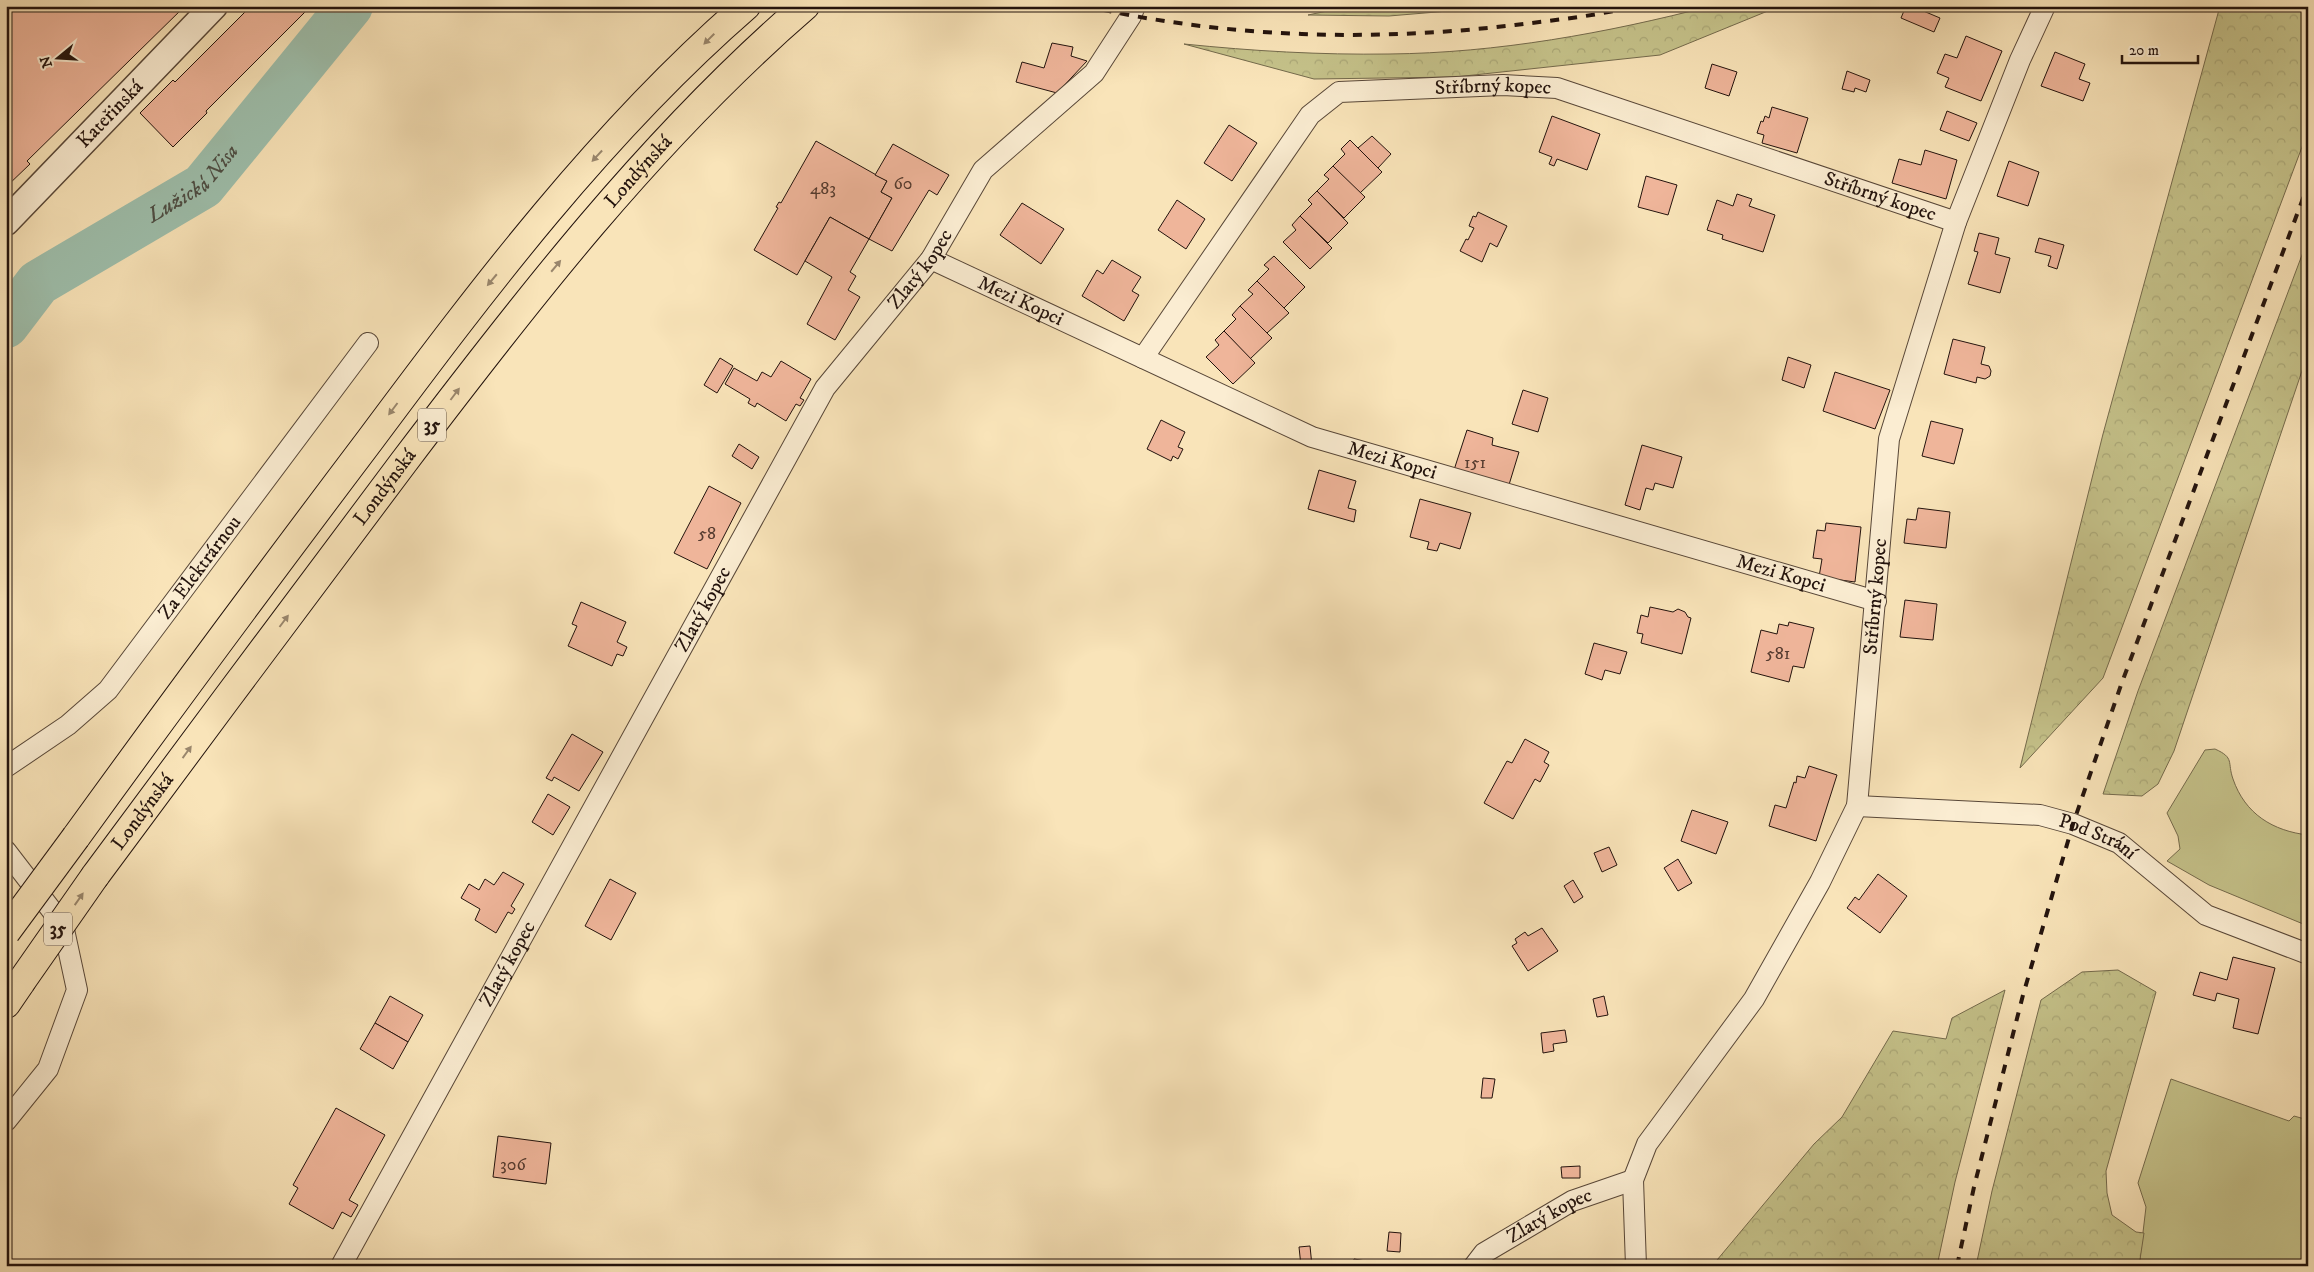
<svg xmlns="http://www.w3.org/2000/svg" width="2314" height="1272" viewBox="0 0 2314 1272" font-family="'IM FELL DW Pica',serif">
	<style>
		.grass { fill: #c5c28a; stroke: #746a4c }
		.forest { fill: url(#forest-crowns); stroke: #746a4c }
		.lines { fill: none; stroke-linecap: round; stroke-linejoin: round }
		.river { stroke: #9ebfac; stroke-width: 46 }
		.building { fill: #efb59a; stroke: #23130d }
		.minor-casing { stroke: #584738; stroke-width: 22 }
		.tertiary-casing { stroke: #584738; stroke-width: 29 }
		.trunk-casing { stroke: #23130d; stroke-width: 30 }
		.minor { stroke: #fbedd2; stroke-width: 20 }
		.tertiary { stroke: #fbedd2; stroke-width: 26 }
		.trunk { stroke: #f9e4b9; stroke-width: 28 }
		.rail { stroke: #23130d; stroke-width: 4; stroke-dasharray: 9 9; stroke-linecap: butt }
		.trunk-bridge-casing { stroke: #23130d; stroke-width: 30; stroke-linecap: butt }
		.trunk-bridge { stroke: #f9e4b9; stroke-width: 28 }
		.oneway { fill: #99866c }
		.labels { text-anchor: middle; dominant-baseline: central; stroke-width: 4; stroke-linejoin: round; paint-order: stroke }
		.number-label { font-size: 18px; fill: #563c30 }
		.shield { fill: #fbedd2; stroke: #645448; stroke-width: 1 }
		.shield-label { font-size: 19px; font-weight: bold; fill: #23130d }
		.street-label { font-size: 20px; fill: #23130d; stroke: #fbedd2 }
		.water-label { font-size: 21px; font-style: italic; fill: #4e4f45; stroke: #fbedd2 }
	</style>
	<defs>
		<pattern id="forest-crowns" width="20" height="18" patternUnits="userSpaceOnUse" patternTransform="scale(1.25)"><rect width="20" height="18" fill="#c5c28a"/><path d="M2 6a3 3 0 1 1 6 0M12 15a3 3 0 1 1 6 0" fill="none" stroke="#a9a676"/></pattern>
	</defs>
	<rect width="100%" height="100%" fill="#f9e4b9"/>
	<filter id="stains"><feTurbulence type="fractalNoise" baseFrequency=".004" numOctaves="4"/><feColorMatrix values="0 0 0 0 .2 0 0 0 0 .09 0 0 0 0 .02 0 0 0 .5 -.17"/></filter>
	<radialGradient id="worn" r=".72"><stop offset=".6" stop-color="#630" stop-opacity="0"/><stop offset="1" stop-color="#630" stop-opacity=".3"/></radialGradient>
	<g class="grass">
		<path d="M 2215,749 C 2235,758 2227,762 2233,779 C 2245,814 2273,831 2308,835 L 2308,926 L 2209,885 L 2167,861 L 2180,849 L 2178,836 L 2167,813 L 2205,750 Z"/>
		<path d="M 2171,1079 L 2289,1121 L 2294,1116 L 2308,1120 L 2308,1266 L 2139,1266 L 2146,1207 L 2138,1183 Z"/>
	</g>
	<g class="forest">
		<path d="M 1351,6 L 1508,6 L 1389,16 L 1308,15 Z"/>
		<path d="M 1711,6 L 1780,6 L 1660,55 L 1455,77 L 1314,79 L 1184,44 C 1253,51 1320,55 1389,54 C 1497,53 1607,33 1711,6 Z"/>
		<path d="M 2220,6 L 2308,6 L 2308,131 L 2103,678 L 2020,768 L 2103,434 Z"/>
		<path d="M 2308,239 L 2308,353 L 2174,751 L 2158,784 L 2142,796 L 2103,794 L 2138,691 Z"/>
		<path d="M 2118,970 L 2156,992 L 2106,1171 L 2107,1193 L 2112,1215 L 2136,1232 L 2144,1233 L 2139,1266 L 1976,1266 L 1992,1191 L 2041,1000 L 2082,972 Z"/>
		<path d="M 2005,990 L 1955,1182 L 1937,1266 L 1712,1266 L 1814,1144 L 1842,1117 L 1893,1031 L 1946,1039 L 1952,1018 Z"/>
	</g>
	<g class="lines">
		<path class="river" id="s1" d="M 6,325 L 38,283 L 203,186 L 350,6"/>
	</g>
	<g class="building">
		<path d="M 6,6 L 185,6 L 27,161 L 30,164 L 6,187 Z"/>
		<path d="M 251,6 L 310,7 L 206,111 L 207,113 L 173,147 L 140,113 L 173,80 L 175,82 Z"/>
		<path d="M 1906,6 L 1922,6 L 1921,10 L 1940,18 L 1934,32 L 1901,18 Z"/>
		<path d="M 1966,36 L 2002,51 L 1981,101 L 1945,87 L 1949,78 L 1937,73 L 1945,54 L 1957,58 Z"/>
		<path d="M 1052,43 L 1073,47 L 1071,56 L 1087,61 L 1057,93 L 1016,82 L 1022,62 L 1044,68 Z"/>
		<path d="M 2055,52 L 2085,64 L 2079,79 L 2090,83 L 2083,101 L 2041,86 Z"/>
		<path d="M 1712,64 L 1737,72 L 1729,96 L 1705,88 Z"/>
		<path d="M 1847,71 L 1870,80 L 1866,92 L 1855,88 L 1854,92 L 1842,89 Z"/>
		<path d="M 1772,107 L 1808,118 L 1797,153 L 1762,143 L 1764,135 L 1757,133 L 1761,121 L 1763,122 L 1765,116 L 1769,118 Z"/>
		<path d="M 1947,111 L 1977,123 L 1969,141 L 1940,130 Z"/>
		<path d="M 1552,116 L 1600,134 L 1587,170 L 1557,159 L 1554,166 L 1549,164 L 1552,157 L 1539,152 Z"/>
		<path d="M 1229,125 L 1257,143 L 1232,181 L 1204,163 Z"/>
		<path d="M 1372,136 L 1391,154 L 1378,168 L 1358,148 Z"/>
		<path d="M 1350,140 L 1382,172 L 1360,193 L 1333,166 L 1345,154 L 1341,149 Z"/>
		<path d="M 816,141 L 887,181 L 881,192 L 892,198 L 869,239 L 830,217 L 797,275 L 754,250 L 778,208 L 776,207 L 779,202 L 781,203 Z"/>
		<path d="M 893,144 L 949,175 L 937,195 L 929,190 L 892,251 L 869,239 L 892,198 L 881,192 L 887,181 L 875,175 Z"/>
		<path d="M 1925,150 L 1957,160 L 1946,199 L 1892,183 L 1899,159 L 1921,165 Z"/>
		<path d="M 2009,161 L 2039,172 L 2028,206 L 1997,196 Z"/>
		<path d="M 1333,166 L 1365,197 L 1344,218 L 1317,191 L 1329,179 L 1324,175 Z"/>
		<path d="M 1646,176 L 1677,185 L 1668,215 L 1638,207 Z"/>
		<path d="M 1317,191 L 1348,223 L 1328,243 L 1300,216 L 1312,204 L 1308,200 Z"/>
		<path d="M 1737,194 L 1752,199 L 1749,206 L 1775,215 L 1763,252 L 1722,239 L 1723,235 L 1707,230 L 1717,200 L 1733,206 Z"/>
		<path d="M 1177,200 L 1205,219 L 1186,249 L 1158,230 Z"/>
		<path d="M 1022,203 L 1064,229 L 1041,264 L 1000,235 Z"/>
		<path d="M 1478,212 L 1507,226 L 1497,247 L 1490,243 L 1482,262 L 1460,251 L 1466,239 L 1468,240 L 1474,228 L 1469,226 L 1473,216 L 1476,217 Z"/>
		<path d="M 1300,216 L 1332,248 L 1310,269 L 1283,242 L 1296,230 L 1292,225 Z"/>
		<path d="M 830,217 L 869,239 L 850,272 L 856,276 L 848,290 L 860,297 L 835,340 L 807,324 L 832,277 L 805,261 Z"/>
		<path d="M 1979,233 L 1999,238 L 1995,254 L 2010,258 L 2000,293 L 1968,284 L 1978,252 L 1974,251 Z"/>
		<path d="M 2039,238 L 2064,245 L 2057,269 L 2048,266 L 2051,256 L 2035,252 Z"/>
		<path d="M 1274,256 L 1305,287 L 1284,308 L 1257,281 L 1269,269 L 1264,265 Z"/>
		<path d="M 1112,260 L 1141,277 L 1132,291 L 1139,295 L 1124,321 L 1082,296 L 1097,270 L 1103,274 Z"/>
		<path d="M 1257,281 L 1289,313 L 1267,333 L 1240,306 L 1253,294 L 1248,290 Z"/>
		<path d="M 1240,306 L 1272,338 L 1250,359 L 1224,331 L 1236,319 L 1232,315 Z"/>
		<path d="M 1224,331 L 1255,363 L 1233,384 L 1206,357 L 1219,345 L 1215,340 Z"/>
		<path d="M 1953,339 L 1985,347 L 1981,364 L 1989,366 L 1991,371 L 1990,376 L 1985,379 L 1977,377 L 1976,383 L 1944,374 Z"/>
		<path d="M 1788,357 L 1811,365 L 1804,388 L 1782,380 Z"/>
		<path d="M 720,358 L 733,366 L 717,393 L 704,385 Z"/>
		<path d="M 781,361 L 811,379 L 800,398 L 804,400 L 800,406 L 796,404 L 786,421 L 757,403 L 755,407 L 748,403 L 750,399 L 725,384 L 734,368 L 757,381 L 762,372 L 771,377 Z"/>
		<path d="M 1835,372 L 1890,390 L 1875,429 L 1823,411 Z"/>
		<path d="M 1523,390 L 1548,398 L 1538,432 L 1512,424 Z"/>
		<path d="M 1161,420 L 1185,432 L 1178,447 L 1183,449 L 1178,459 L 1173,456 L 1171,461 L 1147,449 Z"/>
		<path d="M 1931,421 L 1963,429 L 1954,464 L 1922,456 Z"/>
		<path d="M 1467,430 L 1493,438 L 1492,445 L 1519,452 L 1508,488 L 1453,473 Z"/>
		<path d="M 739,444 L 759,457 L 752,469 L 732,456 Z"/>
		<path d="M 1642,445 L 1682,457 L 1673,488 L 1655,483 L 1653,490 L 1646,488 L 1640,510 L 1625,505 Z"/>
		<path d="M 1319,470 L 1356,481 L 1348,508 L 1356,510 L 1354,522 L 1308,509 Z"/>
		<path d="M 709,486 L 741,503 L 707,569 L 674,553 Z"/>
		<path d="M 1420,499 L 1471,513 L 1460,549 L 1440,543 L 1437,551 L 1427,549 L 1429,542 L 1410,537 Z"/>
		<path d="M 1918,508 L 1950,512 L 1946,548 L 1904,543 L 1907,519 L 1916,520 Z"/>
		<path d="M 1826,523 L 1861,527 L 1855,582 L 1819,577 L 1822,559 L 1813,558 L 1817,530 L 1825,531 Z"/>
		<path d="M 1905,600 L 1937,604 L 1933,640 L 1900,637 Z"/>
		<path d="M 581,602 L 626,622 L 617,642 L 627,647 L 623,656 L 617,654 L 612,666 L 568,646 L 577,626 L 572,624 Z"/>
		<path d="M 1650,607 L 1673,612 L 1678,609 L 1685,612 L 1688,617 L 1691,618 L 1682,654 L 1641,643 L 1643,634 L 1637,633 L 1641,615 L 1648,617 Z"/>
		<path d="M 1789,622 L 1814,628 L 1804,668 L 1793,666 L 1789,682 L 1751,672 L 1761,630 L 1777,634 L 1779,624 L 1788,626 Z"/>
		<path d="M 1594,643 L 1627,652 L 1620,674 L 1605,670 L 1602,680 L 1585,674 Z"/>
		<path d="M 572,734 L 603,752 L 579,791 L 554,777 L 552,781 L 546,778 Z"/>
		<path d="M 1525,739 L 1549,752 L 1544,762 L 1549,765 L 1540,782 L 1535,779 L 1513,819 L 1484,803 L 1507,761 L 1512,763 Z"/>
		<path d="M 1809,766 L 1837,775 L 1816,841 L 1769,826 L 1775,805 L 1786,808 L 1794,782 L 1796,783 L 1797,776 L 1805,778 Z"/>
		<path d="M 548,794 L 570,807 L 553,835 L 532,822 Z"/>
		<path d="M 1692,810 L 1728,822 L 1716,854 L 1681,841 Z"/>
		<path d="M 1609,847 L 1617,865 L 1602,872 L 1594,853 Z"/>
		<path d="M 1678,859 L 1692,883 L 1678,891 L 1664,868 Z"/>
		<path d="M 503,872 L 524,884 L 511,906 L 515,909 L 512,914 L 508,912 L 496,933 L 475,920 L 480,909 L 461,898 L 469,884 L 479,890 L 485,879 L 494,885 Z"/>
		<path d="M 1878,874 L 1907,896 L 1880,933 L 1847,908 L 1855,897 L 1859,900 Z"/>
		<path d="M 610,879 L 636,893 L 611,940 L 585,926 Z"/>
		<path d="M 1573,880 L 1583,897 L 1574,903 L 1564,886 Z"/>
		<path d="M 1542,928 L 1558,951 L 1528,971 L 1512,946 L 1517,943 L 1515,939 L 1525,932 L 1528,936 Z"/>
		<path d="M 2233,957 L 2275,968 L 2258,1034 L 2233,1028 L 2239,999 L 2217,993 L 2215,1001 L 2193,995 L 2200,972 L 2227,980 Z"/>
		<path d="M 390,996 L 423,1015 L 408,1042 L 375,1023 Z"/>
		<path d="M 1604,996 L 1608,1015 L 1597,1017 L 1593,999 Z"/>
		<path d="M 375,1023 L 408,1042 L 393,1069 L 360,1049 Z"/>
		<path d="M 1565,1030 L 1567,1042 L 1553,1044 L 1554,1051 L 1543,1053 L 1541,1033 Z"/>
		<path d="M 1483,1078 L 1495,1079 L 1492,1098 L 1481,1098 Z"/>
		<path d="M 336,1108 L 385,1135 L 349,1200 L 358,1205 L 351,1217 L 342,1212 L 333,1229 L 289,1204 L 298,1188 L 293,1185 Z"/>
		<path d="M 498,1136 L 551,1143 L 546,1184 L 493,1177 Z"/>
		<path d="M 1580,1166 L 1580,1178 L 1562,1178 L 1561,1167 Z"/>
		<path d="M 1389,1232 L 1401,1233 L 1400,1252 L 1387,1251 Z"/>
		<path d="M 1310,1246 L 1312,1266 L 1301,1266 L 1299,1247 Z"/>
		<path d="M 1354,1259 L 1366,1261 L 1365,1266 L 1352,1266 Z"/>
	</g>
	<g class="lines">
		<g class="minor-casing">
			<g id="minor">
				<path id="s2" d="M 931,259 L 1312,437 L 1876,601"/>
				<path id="s3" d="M 1143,358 L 1310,115 L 1339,92 L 1503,85 L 1557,88 L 1956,222"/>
				<path id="s4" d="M 6,767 L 68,725 L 108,690 L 368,343"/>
				<path id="s5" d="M 1857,806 L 2040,815 L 2073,824 L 2119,843 L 2206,915 L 2308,954"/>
				<path d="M 6,851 L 63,925 L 77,990 L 48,1069 L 6,1121"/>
				<path id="s6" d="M 341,1266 L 825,388 L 931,259 L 983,170 L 1094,73 L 1131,16 L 1135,6"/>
				<path id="s7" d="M 1474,1266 L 1484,1253 L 1572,1201 L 1633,1180"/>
				<path id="s8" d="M 1636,1266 L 1633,1180 L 1647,1144 L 1754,999 L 1820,882 L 1857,806 L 1889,439 L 1956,222 L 2020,60 L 2045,6"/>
			</g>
		</g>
		<g class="tertiary-casing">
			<g id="tertiary">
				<path id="s9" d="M 6,222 L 214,6"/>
			</g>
		</g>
		<g class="trunk-casing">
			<g id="trunk">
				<path d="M 76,837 C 173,703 271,571 370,440 C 484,287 601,132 746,6"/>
				<path id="s10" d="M 95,876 C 197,738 300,600 403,463 C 525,302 651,139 805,6"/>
				<path d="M 6,1004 L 21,982"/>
			</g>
		</g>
		<use href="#minor" class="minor"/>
		<use href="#tertiary" class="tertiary"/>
		<use href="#trunk" class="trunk"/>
		<g class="rail">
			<path d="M 1085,6 C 1227,38 1371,42 1515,25 C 1555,20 1597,16 1635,6"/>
			<path d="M 1957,1266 L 1974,1187 L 2023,995 L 2073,824 L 2121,685 L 2308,185"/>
		</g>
		<g class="trunk-bridge-casing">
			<g id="trunk-bridge">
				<path d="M 6,932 L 76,837"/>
				<path d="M 21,982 L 95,876"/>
			</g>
		</g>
		<use href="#trunk-bridge" class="trunk-bridge"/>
	</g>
	<defs><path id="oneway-solid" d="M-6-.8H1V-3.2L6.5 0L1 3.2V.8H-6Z" transform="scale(1.25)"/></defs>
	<g class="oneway">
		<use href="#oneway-solid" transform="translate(709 39) rotate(135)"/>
		<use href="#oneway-solid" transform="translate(597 156) rotate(133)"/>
		<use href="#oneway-solid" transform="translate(556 266) rotate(-50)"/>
		<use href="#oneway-solid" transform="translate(492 280) rotate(130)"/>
		<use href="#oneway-solid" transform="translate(455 394) rotate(-53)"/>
		<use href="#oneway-solid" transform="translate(393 409) rotate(127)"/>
		<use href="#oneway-solid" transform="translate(284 621) rotate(-53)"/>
		<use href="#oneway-solid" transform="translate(187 752) rotate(-54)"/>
		<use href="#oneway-solid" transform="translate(79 899) rotate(-55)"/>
	</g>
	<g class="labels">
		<g class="number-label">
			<text x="903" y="184">60</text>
			<text x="823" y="189">483</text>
			<text x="1475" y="463">151</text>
			<text x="707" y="534">58</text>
			<text x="1778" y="654">581</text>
			<text x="513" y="1165">306</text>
		</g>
		<g class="shield">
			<rect x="418" y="408.5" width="28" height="33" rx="4"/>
			<rect x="44" y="912.5" width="28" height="33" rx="4"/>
		</g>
		<g class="shield-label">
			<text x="432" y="425">35</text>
			<text x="58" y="929">35</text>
		</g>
		<g class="street-label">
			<text stroke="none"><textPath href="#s3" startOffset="486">Stříbrný kopec</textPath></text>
			<text stroke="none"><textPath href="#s9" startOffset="150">Kateřinská</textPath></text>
			<text stroke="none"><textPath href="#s10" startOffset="890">Londýnská</textPath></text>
			<text stroke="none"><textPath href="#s3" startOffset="891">Stříbrný kopec</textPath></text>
			<text stroke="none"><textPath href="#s6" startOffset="1155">Zlatý kopec</textPath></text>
			<text stroke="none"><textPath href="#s2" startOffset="99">Mezi Kopci</textPath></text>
			<text stroke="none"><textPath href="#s2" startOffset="504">Mezi Kopci</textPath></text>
			<text stroke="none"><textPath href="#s10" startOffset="485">Londýnská</textPath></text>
			<text stroke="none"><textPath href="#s4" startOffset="281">Za Elektrárnou</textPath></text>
			<text stroke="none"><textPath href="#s2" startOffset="909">Mezi Kopci</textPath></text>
			<text stroke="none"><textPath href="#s8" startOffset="734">Stříbrný kopec</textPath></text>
			<text stroke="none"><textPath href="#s6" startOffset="750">Zlatý kopec</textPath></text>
			<text stroke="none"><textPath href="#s10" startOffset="80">Londýnská</textPath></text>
			<text stroke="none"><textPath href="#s5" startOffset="245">Pod Strání</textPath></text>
			<text stroke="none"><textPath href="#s6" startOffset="345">Zlatý kopec</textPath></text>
			<text stroke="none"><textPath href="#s7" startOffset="92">Zlatý kopec</textPath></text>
		</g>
		<g class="water-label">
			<text stroke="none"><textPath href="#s1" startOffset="238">Lužická Nisa</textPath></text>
		</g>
	</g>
	<rect width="2314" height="1272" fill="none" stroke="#f9e4b9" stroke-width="25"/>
	<rect x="8" y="8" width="2299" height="1257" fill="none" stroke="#23130d" stroke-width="2.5"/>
	<rect x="12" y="12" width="2289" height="1247" fill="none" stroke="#23130d"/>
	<g transform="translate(58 58) rotate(252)" stroke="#fbedd2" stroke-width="4" paint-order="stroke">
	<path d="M0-4L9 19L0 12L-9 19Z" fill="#23130d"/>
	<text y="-8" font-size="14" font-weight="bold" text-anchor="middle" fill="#23130d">N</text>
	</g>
	<path d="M2122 55v8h76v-8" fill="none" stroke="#23130d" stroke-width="2.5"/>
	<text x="2129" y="55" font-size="15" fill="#23130d" stroke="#fbedd2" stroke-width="4" paint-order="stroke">20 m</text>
	<rect width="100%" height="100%" filter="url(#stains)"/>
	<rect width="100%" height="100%" fill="url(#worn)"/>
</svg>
